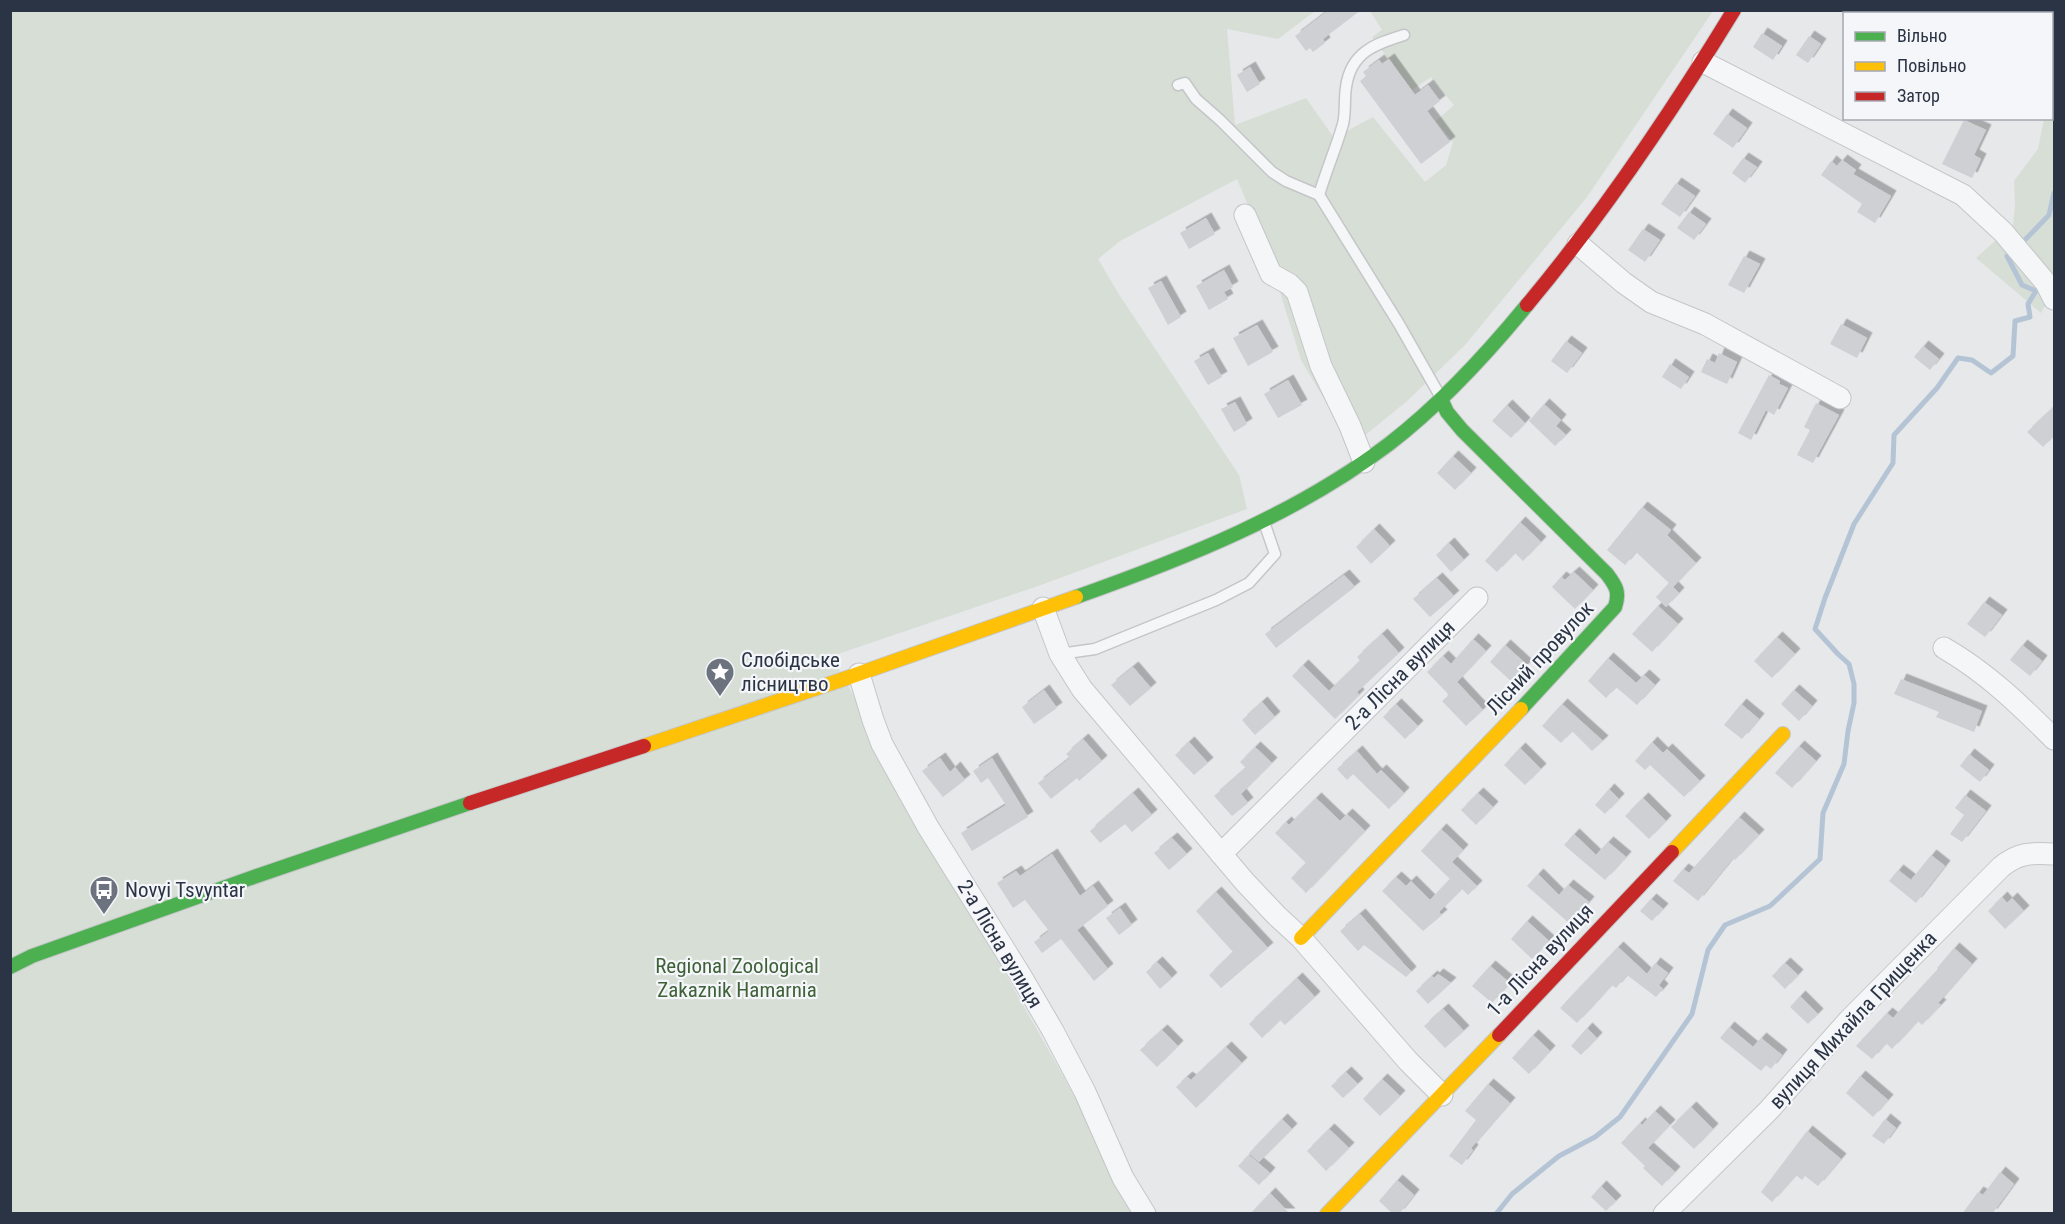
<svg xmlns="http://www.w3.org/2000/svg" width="2065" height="1224" viewBox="0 0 2065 1224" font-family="'Roboto Condensed',sans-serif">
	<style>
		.green { fill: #d6ded6 }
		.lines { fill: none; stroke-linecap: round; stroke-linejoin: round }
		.stream { stroke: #b4c4d5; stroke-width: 5 }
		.building { fill: #ced0d3; filter: url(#shadow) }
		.lane-casing { stroke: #c4c6c8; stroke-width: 13 }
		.street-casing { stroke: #c4c6c8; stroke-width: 23 }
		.fast-casing { stroke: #c4c6c8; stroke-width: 16 }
		.slow-casing { stroke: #c4c6c8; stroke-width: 16 }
		.jam-casing { stroke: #c4c6c8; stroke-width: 16 }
		.lane { stroke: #f5f6f7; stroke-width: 10 }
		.street { stroke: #f5f6f7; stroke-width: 21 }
		.fast { stroke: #4caf50; stroke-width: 14 }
		.slow { stroke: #ffc107; stroke-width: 14 }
		.jam { stroke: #c62828; stroke-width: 14 }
		.labels { text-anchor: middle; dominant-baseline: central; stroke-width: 4.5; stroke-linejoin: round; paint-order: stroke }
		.street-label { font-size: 21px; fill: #2b3445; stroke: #f4f6f9 }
		.poi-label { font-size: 21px; fill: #2b3445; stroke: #f4f6f9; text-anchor: start }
		.park-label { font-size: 21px; fill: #3f6138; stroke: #f4f6f9 }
	</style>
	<defs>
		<filter id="shadow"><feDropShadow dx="5.5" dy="-5.5" stdDeviation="0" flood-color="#0004"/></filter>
	</defs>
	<rect width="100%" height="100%" fill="#e6e8ea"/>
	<g class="green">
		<path d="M 10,11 L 1315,11 L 1278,39 L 1227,29 L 1235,125 L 1306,98 L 1334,138 L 1373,117 L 1425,182 L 1446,165 L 1453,142 L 1436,121 L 1454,105 L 1431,77 L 1412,90 L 1372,37 L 1382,30 L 1370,11 L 1713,11 L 1587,197 L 1465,345 L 1407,401 L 1352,446 L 1301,360 L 1267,250 L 1237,179 L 1120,241 L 1098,259 L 1120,296 L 1239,475 L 1247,509 L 1038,586 L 832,656 L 967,906 L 1087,1118 L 1157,1214 L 11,1213 Z"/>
		<path d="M 2054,74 L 2054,289 L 2041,313 L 1976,258 L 2013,225 L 2015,205 L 2014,181 L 2038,149 L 2044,119 L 2052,118 L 2052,87 Z"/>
	</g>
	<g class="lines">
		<g class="stream">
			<path d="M 2020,245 L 2049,215 L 2054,193"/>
			<path d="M 1496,1214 L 1512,1194 L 1559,1156 L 1595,1137 L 1620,1117 L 1692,1014 L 1708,950 L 1725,925 L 1770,906 L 1820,859 L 1823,813 L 1844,764 L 1848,731 L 1854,703 L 1854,684 L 1849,664 L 1838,654 L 1815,629 L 1825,598 L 1854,524 L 1893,463 L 1894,435 L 1937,388 L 1958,358 L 1972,360 L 1991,373 L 2013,356 L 2015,321 L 2030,317 L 2028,304 L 2036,291 L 2022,285 L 2007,256 L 2013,251"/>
		</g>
	</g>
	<g class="building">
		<path d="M 1329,10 L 1361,10 L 1323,39 L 1325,43 L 1313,52 L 1310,48 L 1306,51 L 1295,36 Z"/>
		<path d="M 1762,33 L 1782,46 L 1773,60 L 1753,47 Z"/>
		<path d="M 1809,36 L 1821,44 L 1808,63 L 1796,55 Z"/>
		<path d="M 1389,59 L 1415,95 L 1428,85 L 1440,101 L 1427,111 L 1450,142 L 1421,164 L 1360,81 L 1366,76 L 1363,72 L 1379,60 L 1382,64 Z"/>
		<path d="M 1250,67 L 1260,84 L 1247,92 L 1237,75 Z"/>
		<path d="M 1727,114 L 1747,128 L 1733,148 L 1713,134 Z"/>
		<path d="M 1964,120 L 1986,130 L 1974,155 L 1981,159 L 1972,178 L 1942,164 Z"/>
		<path d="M 1743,158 L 1757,167 L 1745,183 L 1732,173 Z"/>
		<path d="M 1842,160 L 1856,170 L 1853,174 L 1891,196 L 1875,223 L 1857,212 L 1862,204 L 1821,175 L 1831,161 L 1837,166 Z"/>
		<path d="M 1676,183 L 1695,196 L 1680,217 L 1661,204 Z"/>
		<path d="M 1689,212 L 1706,224 L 1694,240 L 1677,228 Z"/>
		<path d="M 1206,218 L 1215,234 L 1189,249 L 1180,233 Z"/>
		<path d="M 1643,229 L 1660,240 L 1645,262 L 1628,250 Z"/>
		<path d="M 1744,256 L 1760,264 L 1744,293 L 1728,285 Z"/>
		<path d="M 1224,270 L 1233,287 L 1224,292 L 1228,299 L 1209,310 L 1196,286 Z"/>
		<path d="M 1161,281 L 1181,317 L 1168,325 L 1148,288 Z"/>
		<path d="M 1841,324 L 1867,338 L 1857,358 L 1830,344 Z"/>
		<path d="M 1257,325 L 1273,352 L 1248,366 L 1233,338 Z"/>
		<path d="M 1566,341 L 1582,353 L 1567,373 L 1551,361 Z"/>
		<path d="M 1923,346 L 1939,359 L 1930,370 L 1914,357 Z"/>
		<path d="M 1208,353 L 1222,377 L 1208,385 L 1194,361 Z"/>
		<path d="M 1719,353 L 1737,362 L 1727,384 L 1701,372 L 1707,359 L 1715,363 Z"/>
		<path d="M 1670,364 L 1689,377 L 1681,389 L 1662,377 Z"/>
		<path d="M 1769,375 L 1780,381 L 1779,384 L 1788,388 L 1774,415 L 1766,410 L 1751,440 L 1738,433 Z"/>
		<path d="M 1288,380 L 1302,405 L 1278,418 L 1264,394 Z"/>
		<path d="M 1235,402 L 1247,424 L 1234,432 L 1221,409 Z"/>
		<path d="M 1816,403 L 1839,415 L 1813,463 L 1797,455 L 1810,430 L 1804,427 Z"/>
		<path d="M 1544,404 L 1561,420 L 1556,426 L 1566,435 L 1555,446 L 1529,421 Z"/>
		<path d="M 1507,405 L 1525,423 L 1511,438 L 1492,421 Z"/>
		<path d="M 2055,406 L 2055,435 L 2043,447 L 2027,432 Z"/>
		<path d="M 1453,456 L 1471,473 L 1455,490 L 1437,473 Z"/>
		<path d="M 1642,507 L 1671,530 L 1667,535 L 1696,563 L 1673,587 L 1679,593 L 1666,607 L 1656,597 L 1669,583 L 1636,552 L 1625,565 L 1607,550 Z"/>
		<path d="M 1520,522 L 1541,542 L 1523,561 L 1515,553 L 1497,572 L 1485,561 Z"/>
		<path d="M 1374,529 L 1390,546 L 1371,564 L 1356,547 Z"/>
		<path d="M 1449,543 L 1464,560 L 1451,572 L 1436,555 Z"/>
		<path d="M 1574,572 L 1593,590 L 1575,609 L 1552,587 L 1561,577 L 1565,580 Z"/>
		<path d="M 1344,575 L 1355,587 L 1276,648 L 1265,634 Z"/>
		<path d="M 1437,578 L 1454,596 L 1430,617 L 1413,599 Z"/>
		<path d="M 1984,602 L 2002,615 L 1985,637 L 1967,624 Z"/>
		<path d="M 1658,606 L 1678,624 L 1652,652 L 1632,634 Z"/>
		<path d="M 1382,634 L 1399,653 L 1357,692 L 1359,695 L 1335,719 L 1292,676 L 1303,665 L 1329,691 L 1360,661 L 1357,657 Z"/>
		<path d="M 1777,637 L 1795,654 L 1772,678 L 1754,661 Z"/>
		<path d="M 1473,639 L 1486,651 L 1457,682 L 1483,710 L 1466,726 L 1442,701 L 1449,695 L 1427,672 L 1443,656 L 1451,664 Z"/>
		<path d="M 1505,645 L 1527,665 L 1512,682 L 1490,662 Z"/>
		<path d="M 2022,645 L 2042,661 L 2030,676 L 2010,660 Z"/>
		<path d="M 1608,658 L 1636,683 L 1644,675 L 1655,685 L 1637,705 L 1616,687 L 1606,698 L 1588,681 Z"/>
		<path d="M 1133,667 L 1151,688 L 1130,706 L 1111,685 Z"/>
		<path d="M 1901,679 L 1982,711 L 1974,732 L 1936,717 L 1939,712 L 1894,694 Z"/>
		<path d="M 1044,690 L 1057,708 L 1034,724 L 1022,707 Z"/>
		<path d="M 1794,690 L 1812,706 L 1799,721 L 1781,704 Z"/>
		<path d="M 1262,702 L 1275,717 L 1255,735 L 1242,720 Z"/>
		<path d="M 1396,704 L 1418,726 L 1405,739 L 1383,717 Z"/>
		<path d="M 1562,704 L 1603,741 L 1592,751 L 1572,731 L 1561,743 L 1542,726 Z"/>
		<path d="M 1741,704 L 1759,719 L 1742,739 L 1724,725 Z"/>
		<path d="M 1083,739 L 1102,761 L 1079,781 L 1077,778 L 1051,799 L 1038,783 L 1070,758 L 1066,754 Z"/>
		<path d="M 1189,742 L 1208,763 L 1194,775 L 1175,755 Z"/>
		<path d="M 1652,742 L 1663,753 L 1667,749 L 1700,781 L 1684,797 L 1650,765 L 1645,770 L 1635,761 Z"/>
		<path d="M 1799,746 L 1816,761 L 1792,788 L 1775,773 Z"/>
		<path d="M 1255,747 L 1272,763 L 1241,794 L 1248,803 L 1232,816 L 1214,796 L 1246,768 L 1240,762 Z"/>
		<path d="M 1520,748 L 1541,769 L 1525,785 L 1504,765 Z"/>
		<path d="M 1357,751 L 1377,774 L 1381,770 L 1404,793 L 1389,809 L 1353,774 L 1347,780 L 1337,769 Z"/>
		<path d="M 1969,754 L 1989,770 L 1980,782 L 1960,766 Z"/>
		<path d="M 940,758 L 950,772 L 955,767 L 965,780 L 943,797 L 922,771 Z"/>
		<path d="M 992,758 L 1028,817 L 972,851 L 961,833 L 1006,805 L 988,778 L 981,783 L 973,771 Z"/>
		<path d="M 1609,789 L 1619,799 L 1605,814 L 1595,805 Z"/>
		<path d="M 1133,793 L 1152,815 L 1132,832 L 1125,824 L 1100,843 L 1090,831 Z"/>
		<path d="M 1478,793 L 1493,807 L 1476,825 L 1461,810 Z"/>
		<path d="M 1965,795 L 1986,811 L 1962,842 L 1950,834 L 1964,815 L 1955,808 Z"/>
		<path d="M 1316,798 L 1340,821 L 1347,814 L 1365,831 L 1306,893 L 1291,878 L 1306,863 L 1275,833 L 1286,822 L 1289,825 Z"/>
		<path d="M 1643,798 L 1666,821 L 1649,839 L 1625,816 Z"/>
		<path d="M 1739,817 L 1759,835 L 1735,860 L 1733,858 L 1698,901 L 1673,881 L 1683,869 L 1689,873 Z"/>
		<path d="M 1441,829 L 1463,850 L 1452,862 L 1477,886 L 1468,895 L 1462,889 L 1439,912 L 1442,915 L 1423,931 L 1382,891 L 1396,877 L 1406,886 L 1411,881 L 1430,900 L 1450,879 L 1421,851 Z"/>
		<path d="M 1574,834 L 1596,855 L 1608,842 L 1626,857 L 1605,880 L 1564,845 Z"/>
		<path d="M 1172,838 L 1187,854 L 1169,870 L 1154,853 Z"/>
		<path d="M 1052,854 L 1080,896 L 1093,886 L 1108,906 L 1077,930 L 1108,969 L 1094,981 L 1061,939 L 1042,953 L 1034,942 L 1049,931 L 1025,900 L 1013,908 L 997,883 L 1016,871 L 1020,876 Z"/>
		<path d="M 1931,855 L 1945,866 L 1916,903 L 1889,881 L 1898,870 L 1911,880 Z"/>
		<path d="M 1538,874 L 1559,895 L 1568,885 L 1589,902 L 1570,924 L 1527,886 Z"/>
		<path d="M 1216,892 L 1268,948 L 1221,988 L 1209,975 L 1233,952 L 1196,911 Z"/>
		<path d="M 2002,897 L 2007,903 L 2012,898 L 2024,911 L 2005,929 L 1988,911 Z"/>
		<path d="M 1651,899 L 1663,909 L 1652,921 L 1640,911 Z"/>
		<path d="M 1120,908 L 1132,925 L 1119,935 L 1106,918 Z"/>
		<path d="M 1360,914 L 1411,972 L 1406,977 L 1364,945 L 1358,951 L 1340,931 Z"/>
		<path d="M 1527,921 L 1549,941 L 1532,959 L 1511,939 Z"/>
		<path d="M 1618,947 L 1647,974 L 1655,963 L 1668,973 L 1659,985 L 1663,989 L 1656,997 L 1627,975 L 1616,988 L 1612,985 L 1577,1023 L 1560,1008 Z"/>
		<path d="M 1954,948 L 1972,964 L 1938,1003 L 1941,1005 L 1922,1025 L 1918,1021 L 1892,1049 L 1886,1043 L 1872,1059 L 1856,1046 L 1887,1013 L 1893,1018 L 1938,969 L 1937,968 Z"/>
		<path d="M 1157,962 L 1172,978 L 1160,989 L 1146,972 Z"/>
		<path d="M 1785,963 L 1798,975 L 1785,989 L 1772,976 Z"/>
		<path d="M 1490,966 L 1510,983 L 1492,1003 L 1472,986 Z"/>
		<path d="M 1438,974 L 1451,983 L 1428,1004 L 1416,991 L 1432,976 L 1434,978 Z"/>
		<path d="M 1297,978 L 1315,997 L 1285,1025 L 1280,1020 L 1262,1038 L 1249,1024 Z"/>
		<path d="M 1800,996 L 1818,1014 L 1808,1024 L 1790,1007 Z"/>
		<path d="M 1443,1009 L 1464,1031 L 1445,1048 L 1424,1026 Z"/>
		<path d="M 1729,1027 L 1753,1047 L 1761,1038 L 1782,1055 L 1771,1069 L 1766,1065 L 1761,1071 L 1720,1038 Z"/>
		<path d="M 1587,1028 L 1597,1038 L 1581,1055 L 1571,1046 Z"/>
		<path d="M 1162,1030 L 1178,1046 L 1157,1067 L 1140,1050 Z"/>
		<path d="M 1533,1035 L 1550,1051 L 1529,1074 L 1512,1058 Z"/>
		<path d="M 1226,1047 L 1242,1063 L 1196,1108 L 1176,1087 L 1187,1077 L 1191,1080 Z"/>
		<path d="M 1346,1072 L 1358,1084 L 1343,1098 L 1331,1086 Z"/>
		<path d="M 1860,1076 L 1888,1100 L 1873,1117 L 1846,1093 Z"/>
		<path d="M 1382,1079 L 1400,1096 L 1380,1116 L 1363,1099 Z"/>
		<path d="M 1488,1084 L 1510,1103 L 1471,1148 L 1473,1150 L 1462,1165 L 1449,1156 L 1476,1120 L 1465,1111 Z"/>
		<path d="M 1691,1107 L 1713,1129 L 1694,1149 L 1671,1127 Z"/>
		<path d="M 1655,1111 L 1670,1125 L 1648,1148 L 1675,1172 L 1662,1186 L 1643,1168 L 1645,1166 L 1621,1143 L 1640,1123 L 1642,1125 Z"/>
		<path d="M 1282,1119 L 1292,1129 L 1259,1162 L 1249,1153 Z"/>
		<path d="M 1885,1119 L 1896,1128 L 1884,1144 L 1872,1136 Z"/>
		<path d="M 1329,1129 L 1349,1148 L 1326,1171 L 1307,1151 Z"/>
		<path d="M 1807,1131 L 1841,1159 L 1818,1186 L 1805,1176 L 1802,1180 L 1796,1175 L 1772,1202 L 1761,1192 Z"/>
		<path d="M 1249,1155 L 1270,1173 L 1259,1185 L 1238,1166 Z"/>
		<path d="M 2000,1172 L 2014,1184 L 1992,1214 L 1962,1214 L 1978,1192 L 1983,1195 Z"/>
		<path d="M 1397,1180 L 1414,1195 L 1399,1214 L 1393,1214 L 1379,1201 Z"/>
		<path d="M 1601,1186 L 1616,1201 L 1606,1211 L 1591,1197 Z"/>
		<path d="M 1270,1193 L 1290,1214 L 1250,1214 Z"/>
	</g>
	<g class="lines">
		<g class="lane-casing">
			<g id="lane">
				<path d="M 1178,85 L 1185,83 L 1196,99 L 1220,120 L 1272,172 L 1286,181 L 1319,195 L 1399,324 L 1440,396"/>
				<path d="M 1319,195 C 1326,171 1336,148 1343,124 C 1346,112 1344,99 1346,87 C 1351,52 1375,44 1404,35"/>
				<path d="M 1060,654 L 1095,649 L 1216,600 L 1249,583 L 1275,554 L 1264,522"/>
			</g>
		</g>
		<g class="street-casing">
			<g id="street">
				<path d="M 1703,62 L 1963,195 L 2003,232 L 2046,283 L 2054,299"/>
				<path d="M 1245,215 L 1271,274 L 1289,284 L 1297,292 L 1321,366 L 1350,426 L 1364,462"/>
				<path d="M 1578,244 L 1624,283 L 1651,302 L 1705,324 L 1840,398"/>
				<path d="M 1043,608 L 1060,654 L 1082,689 L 1244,881 L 1277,916 L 1301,938 L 1408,1061 L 1442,1095"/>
				<path d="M 1944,648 C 1986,672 2020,705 2054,739"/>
				<path d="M 859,674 L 873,720 L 882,744 L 928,827 L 1021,976 L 1053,1031 L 1085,1092 L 1123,1178 L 1145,1214"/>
				<path d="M 1221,854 L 1477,598"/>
				<path d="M 1664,1214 L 1769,1110 L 1849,1020 L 2001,867 C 2019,852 2032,853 2054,854"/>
			</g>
		</g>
		<g class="fast-casing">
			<g id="fast">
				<path d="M 1441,399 L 1447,412 L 1462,430 L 1607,574 C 1616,586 1620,592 1615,607 L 1521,709"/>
				<path d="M 1076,597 C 1186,558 1295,515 1389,444 C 1441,404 1486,355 1527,305"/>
				<path d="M 10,967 L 32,956 L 248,879 L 470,803"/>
			</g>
		</g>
		<g class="slow-casing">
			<g id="slow">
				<path d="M 644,746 L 841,680 L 1076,597"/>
				<path d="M 1672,852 L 1783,734"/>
				<path d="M 1301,938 L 1521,709"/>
				<path d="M 1327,1214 L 1499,1035"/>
			</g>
		</g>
		<g class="jam-casing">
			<g id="jam">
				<path d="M 1527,305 C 1604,213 1671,113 1734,10"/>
				<path d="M 470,803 L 644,746"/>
				<path d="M 1499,1035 L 1672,852"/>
			</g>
		</g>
		<use href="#lane" class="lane"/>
		<use href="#street" class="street"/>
		<use href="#fast" class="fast"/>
		<use href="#slow" class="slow"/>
		<use href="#jam" class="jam"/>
	</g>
	<defs>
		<g id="sight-pin" transform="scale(1.5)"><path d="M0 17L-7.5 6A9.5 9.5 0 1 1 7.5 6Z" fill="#6c737f" stroke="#f4f6f9"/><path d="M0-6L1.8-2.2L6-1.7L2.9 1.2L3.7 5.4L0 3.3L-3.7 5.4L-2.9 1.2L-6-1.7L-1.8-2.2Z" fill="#fff"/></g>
		<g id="bus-pin" transform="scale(1.5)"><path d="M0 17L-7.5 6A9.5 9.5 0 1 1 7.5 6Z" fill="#6c737f" stroke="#f4f6f9"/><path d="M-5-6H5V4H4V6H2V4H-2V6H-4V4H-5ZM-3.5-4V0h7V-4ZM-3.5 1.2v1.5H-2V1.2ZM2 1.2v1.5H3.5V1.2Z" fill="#fff"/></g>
	</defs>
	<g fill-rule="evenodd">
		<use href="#sight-pin" x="720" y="672"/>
		<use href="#bus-pin" x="104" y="890"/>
	</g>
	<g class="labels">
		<g class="street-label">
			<text transform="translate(1540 658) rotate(-47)">Лісний провулок</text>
			<text transform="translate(1400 675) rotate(-45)">2-а Лісна вулиця</text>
			<text transform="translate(1000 944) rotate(59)">2-а Лісна вулиця</text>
			<text transform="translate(1540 960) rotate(-47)">1-а Лісна вулиця</text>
			<text transform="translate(1853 1020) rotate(-47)">вулиця Михайла Грищенка</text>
		</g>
		<g class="poi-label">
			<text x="741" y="660">Слобідське<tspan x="741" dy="24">лісництво</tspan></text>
			<text x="125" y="890">Novyi Tsvyntar</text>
		</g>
		<g class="park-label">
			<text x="737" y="966">Regional Zoological<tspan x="737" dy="24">Zakaznik Hamarnia</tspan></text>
		</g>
	</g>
	<rect width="2065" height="1224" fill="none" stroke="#2b3445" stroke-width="24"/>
	<rect x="1843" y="12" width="210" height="108" fill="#f4f6f9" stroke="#a4a8b1" stroke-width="1.5"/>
	<rect x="1855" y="32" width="30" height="9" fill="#4caf50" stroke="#a4a8b1" stroke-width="1.5"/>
	<text x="1897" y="42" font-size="18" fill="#2b3445">Вільно</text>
	<rect x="1855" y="62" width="30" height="9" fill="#ffc107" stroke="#a4a8b1" stroke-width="1.5"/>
	<text x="1897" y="72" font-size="18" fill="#2b3445">Повільно</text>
	<rect x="1855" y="92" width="30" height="9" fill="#c62828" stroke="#a4a8b1" stroke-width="1.5"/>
	<text x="1897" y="102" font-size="18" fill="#2b3445">Затор</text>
</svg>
